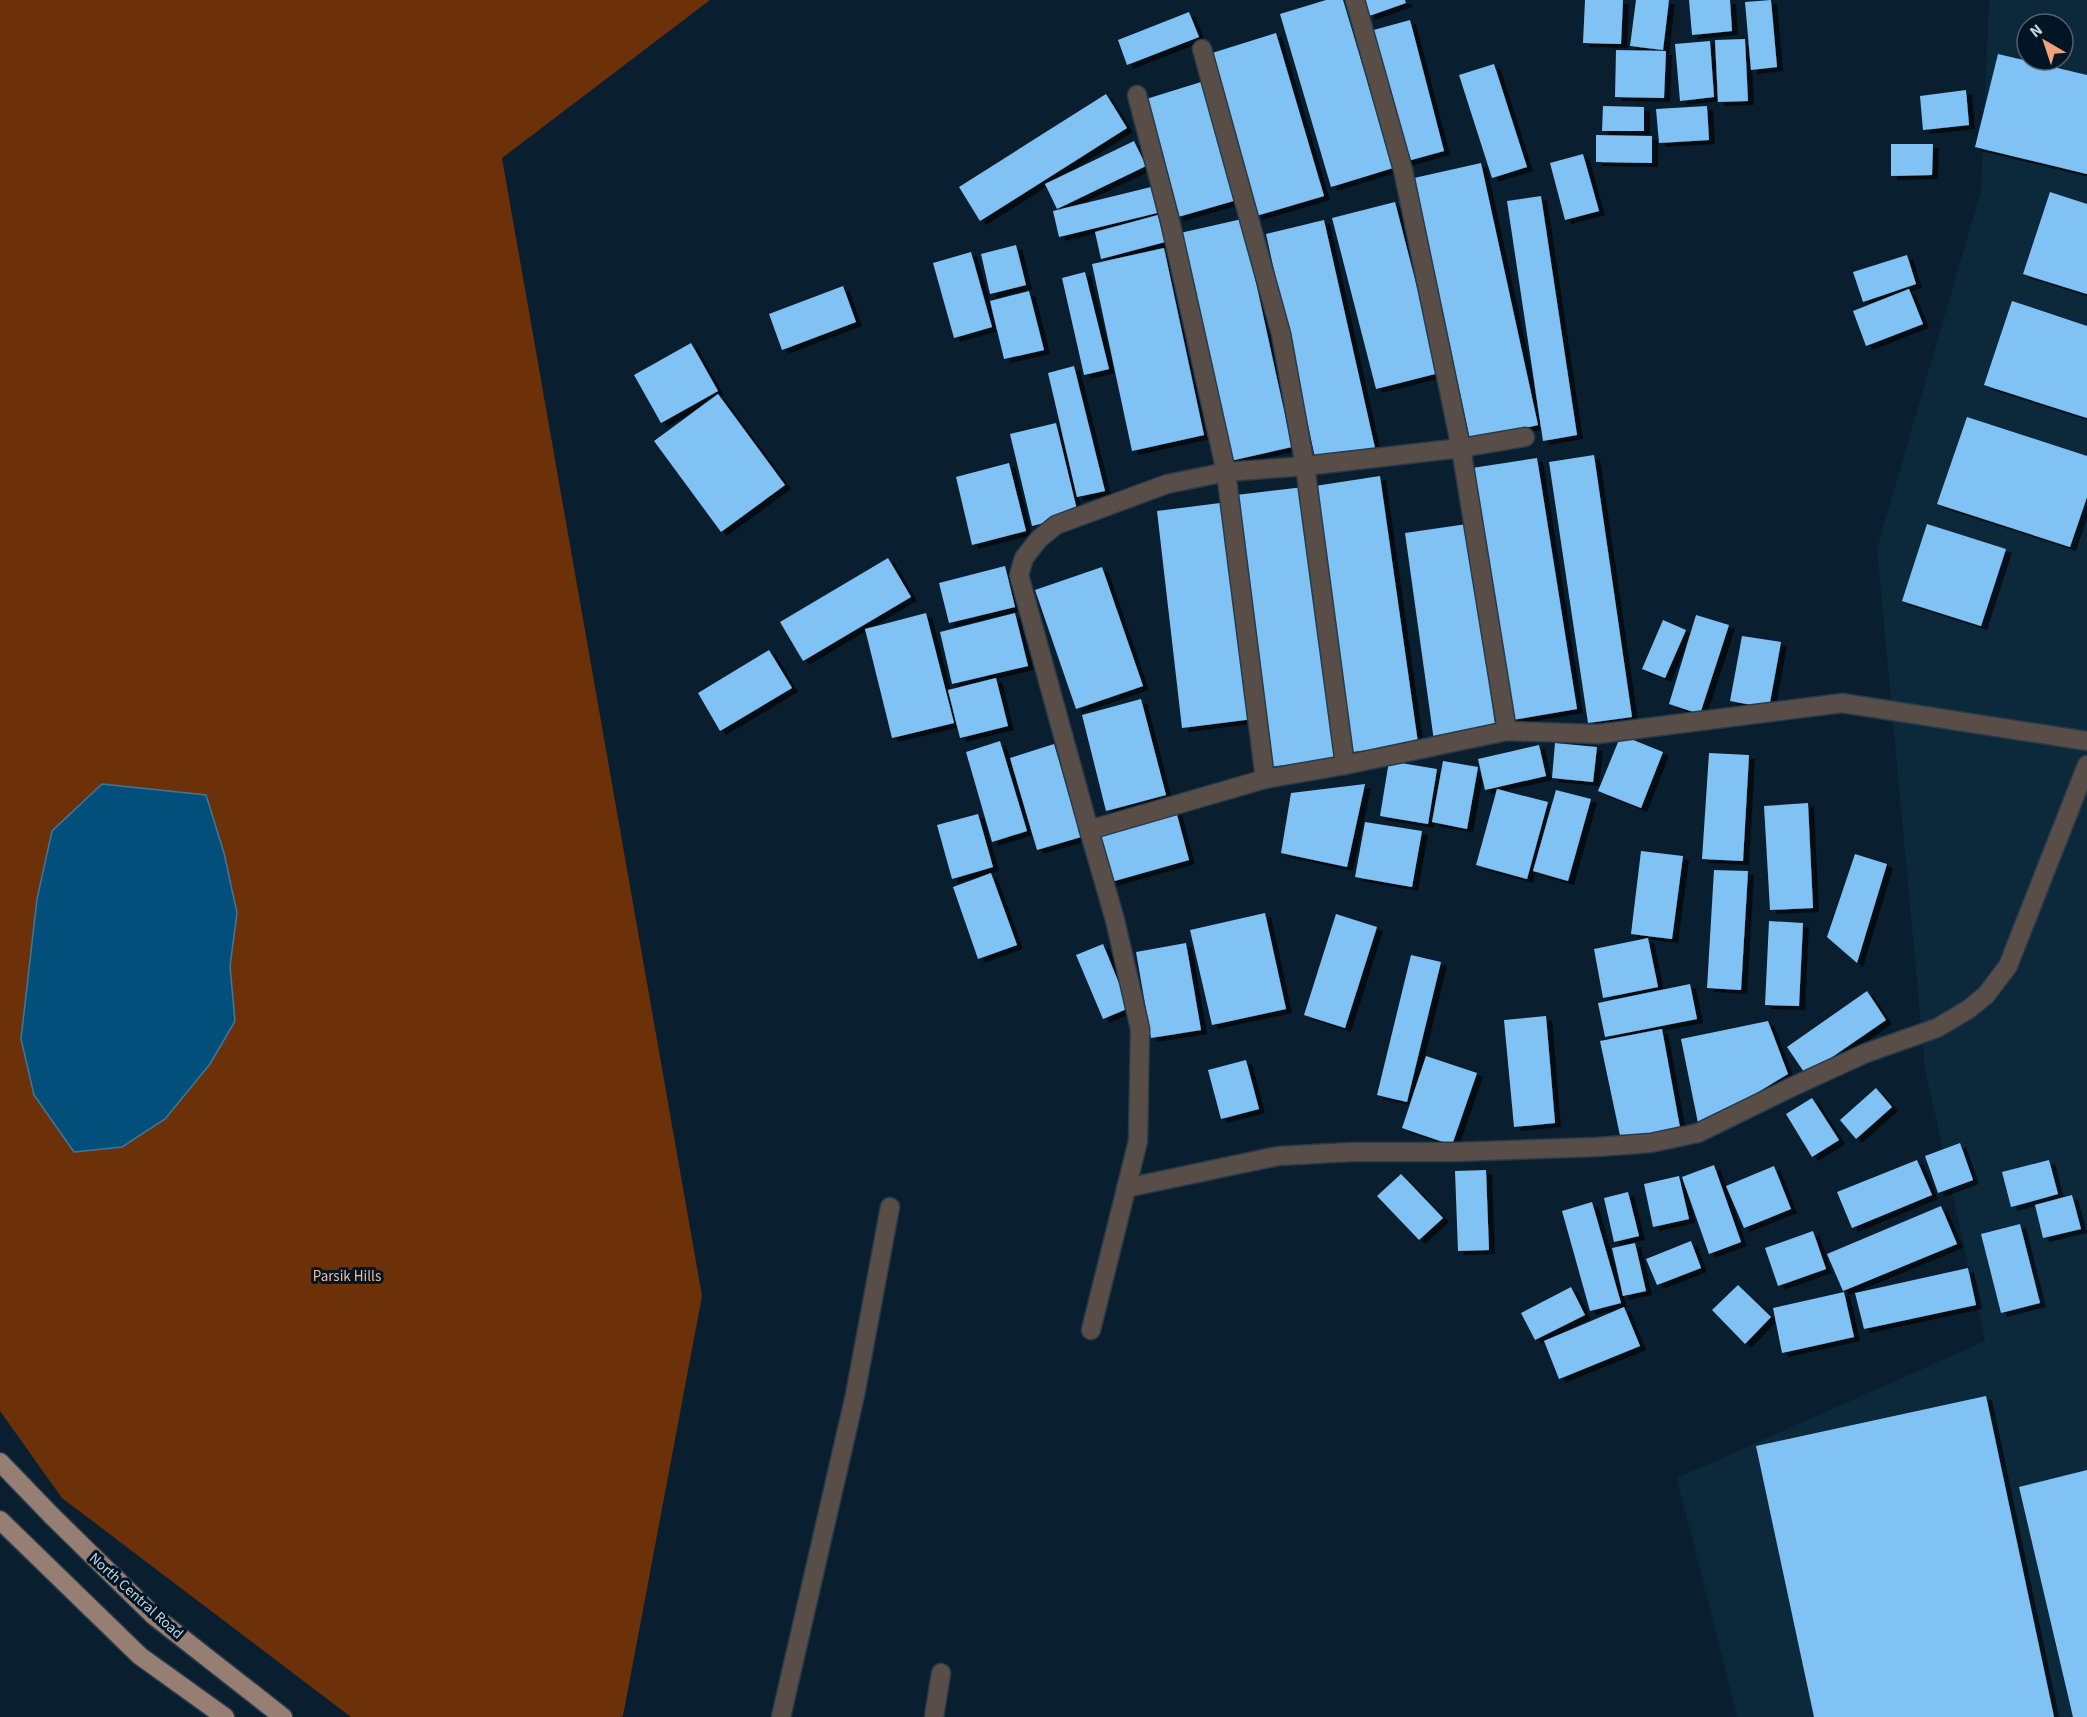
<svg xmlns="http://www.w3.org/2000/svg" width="2087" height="1717" viewBox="0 0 2087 1717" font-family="'Source Sans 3',sans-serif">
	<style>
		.built { fill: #0c283b; fill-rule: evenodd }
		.forest { fill: #6d310a }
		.water { fill: #024f7b; stroke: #3d7799; stroke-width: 1.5 }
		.building { fill: #81c2f5; filter: url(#shadow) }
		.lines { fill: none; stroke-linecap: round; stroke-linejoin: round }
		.minor-casing { stroke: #273b4a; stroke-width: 21 }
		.major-casing { stroke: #273b4a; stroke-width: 21 }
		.minor { stroke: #594d48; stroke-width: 18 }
		.major { stroke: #967e72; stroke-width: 18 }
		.labels { text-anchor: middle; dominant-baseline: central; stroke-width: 6; stroke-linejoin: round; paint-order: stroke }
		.park-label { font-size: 15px; fill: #f4ba9e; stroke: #021524 }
		.street-label { font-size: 15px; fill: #c7d4df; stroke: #021524 }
	</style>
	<defs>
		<filter id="shadow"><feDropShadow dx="6" dy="4" stdDeviation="0" flood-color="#0009"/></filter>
	</defs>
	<rect width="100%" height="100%" fill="#091e2e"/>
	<path class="built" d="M 1989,0 L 2087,0 L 2087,1717 L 1737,1717 L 1677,1478 L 1985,1341 L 1925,1069 L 1877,549 L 1981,190 ZM 2027,24 L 2063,24 L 2063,60 L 2027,60 Z"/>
	<path class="forest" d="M 0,0 L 710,0 L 502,158 L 702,1296 L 623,1716 L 620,1717 L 351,1717 L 62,1498 L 0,1411 Z"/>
	<path class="water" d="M 102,784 L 206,795 L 224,853 L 237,913 L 230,966 L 235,1021 L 210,1064 L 165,1119 L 122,1147 L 74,1152 L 34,1095 L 21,1039 L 37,899 L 52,831 Z"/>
	<g class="building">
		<path d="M 1326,0 L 1343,0 L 1393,168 L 1331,187 L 1280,14 Z"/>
		<path d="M 1363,0 L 1405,0 L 1406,3 L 1369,16 Z"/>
		<path d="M 1585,0 L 1623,0 L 1621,44 L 1583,43 Z"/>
		<path d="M 1636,0 L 1669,0 L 1663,50 L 1630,46 Z"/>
		<path d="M 1689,0 L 1730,0 L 1732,31 L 1692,35 Z"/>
		<path d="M 1771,0 L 1777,67 L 1751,70 L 1745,2 Z"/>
		<path d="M 1189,12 L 1199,37 L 1127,65 L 1118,40 Z"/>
		<path d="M 1410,20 L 1444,151 L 1404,162 L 1370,31 Z"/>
		<path d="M 1276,33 L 1324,196 L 1256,216 L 1209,54 Z"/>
		<path d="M 1745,39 L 1748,101 L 1718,102 L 1715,40 Z"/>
		<path d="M 1710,41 L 1714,97 L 1680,101 L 1675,44 Z"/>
		<path d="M 1616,50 L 1666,51 L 1664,98 L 1615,97 Z"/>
		<path d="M 1998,54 L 2087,75 L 2087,174 L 1975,147 Z"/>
		<path d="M 1494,64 L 1527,167 L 1492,178 L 1459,75 Z"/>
		<path d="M 1201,82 L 1237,200 L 1178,217 L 1143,100 Z"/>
		<path d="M 1966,90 L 1969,125 L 1923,130 L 1920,96 Z"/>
		<path d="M 1106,94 L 1127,128 L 980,221 L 959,187 Z"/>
		<path d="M 1603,106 L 1644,107 L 1644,131 L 1602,131 Z"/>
		<path d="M 1707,106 L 1709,140 L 1659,143 L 1656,109 Z"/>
		<path d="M 1596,135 L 1652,136 L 1652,163 L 1596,162 Z"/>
		<path d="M 1134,141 L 1146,166 L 1057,209 L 1045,184 Z"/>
		<path d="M 1891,144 L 1933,144 L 1932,175 L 1891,176 Z"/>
		<path d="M 1583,154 L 1599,211 L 1565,220 L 1550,163 Z"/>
		<path d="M 1481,163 L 1538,425 L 1470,440 L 1414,178 Z"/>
		<path d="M 1151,187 L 1157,213 L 1059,237 L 1053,211 Z"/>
		<path d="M 2050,192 L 2087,204 L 2087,294 L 2023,274 Z"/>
		<path d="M 1541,196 L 1577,435 L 1543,441 L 1507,201 Z"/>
		<path d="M 1395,202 L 1439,373 L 1376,389 L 1332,218 Z"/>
		<path d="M 1158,215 L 1165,242 L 1101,259 L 1095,232 Z"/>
		<path d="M 1242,219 L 1292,447 L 1230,461 L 1180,233 Z"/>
		<path d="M 1324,220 L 1375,448 L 1316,462 L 1266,234 Z"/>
		<path d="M 1016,245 L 1026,285 L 990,294 L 981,254 Z"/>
		<path d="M 1164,248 L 1204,435 L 1132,451 L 1092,264 Z"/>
		<path d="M 971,252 L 992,327 L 954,338 L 933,263 Z"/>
		<path d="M 1907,255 L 1916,284 L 1863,302 L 1853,272 Z"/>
		<path d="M 1085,272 L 1109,369 L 1084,375 L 1062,278 Z"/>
		<path d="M 843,286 L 856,322 L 782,350 L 769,314 Z"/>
		<path d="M 1909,289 L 1923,324 L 1866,346 L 1853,311 Z"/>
		<path d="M 1029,291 L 1044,350 L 1004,359 L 990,301 Z"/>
		<path d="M 2012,301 L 2087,326 L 2087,418 L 1984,385 Z"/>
		<path d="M 691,343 L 718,391 L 661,423 L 634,375 Z"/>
		<path d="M 1074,366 L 1105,491 L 1077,497 L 1048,373 Z"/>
		<path d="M 718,394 L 785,485 L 721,532 L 654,441 Z"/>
		<path d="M 1967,417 L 2087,456 L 2087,497 L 2070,547 L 1937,504 Z"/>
		<path d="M 1056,423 L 1078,514 L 1032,526 L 1010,434 Z"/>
		<path d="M 1594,455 L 1632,717 L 1588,723 L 1549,462 Z"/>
		<path d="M 1537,458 L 1577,709 L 1512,720 L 1472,468 Z"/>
		<path d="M 1009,463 L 1026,531 L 972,545 L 956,477 Z"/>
		<path d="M 1380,476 L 1418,743 L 1353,752 L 1315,486 Z"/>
		<path d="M 1304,487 L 1336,759 L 1268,767 L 1236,495 Z"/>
		<path d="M 1228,502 L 1253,719 L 1182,728 L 1157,511 Z"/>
		<path d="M 1467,524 L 1496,732 L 1434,741 L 1405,533 Z"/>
		<path d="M 1927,524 L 2006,549 L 1981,626 L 1902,601 Z"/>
		<path d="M 888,558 L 911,597 L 803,661 L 780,622 Z"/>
		<path d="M 1005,566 L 1015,607 L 949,623 L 939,583 Z"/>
		<path d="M 1102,567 L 1143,686 L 1076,709 L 1035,590 Z"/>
		<path d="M 926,613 L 954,723 L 892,738 L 865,629 Z"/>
		<path d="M 1015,613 L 1028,666 L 952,684 L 940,632 Z"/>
		<path d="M 1696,615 L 1729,625 L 1700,714 L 1669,704 Z"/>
		<path d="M 1663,620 L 1686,630 L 1665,678 L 1642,669 Z"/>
		<path d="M 1742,636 L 1781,642 L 1769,708 L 1730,701 Z"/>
		<path d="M 769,650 L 792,688 L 720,731 L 698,693 Z"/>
		<path d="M 996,678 L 1008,726 L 960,738 L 948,690 Z"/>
		<path d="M 1141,699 L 1166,795 L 1106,811 L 1082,715 Z"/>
		<path d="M 1621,735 L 1663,752 L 1641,808 L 1598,791 Z"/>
		<path d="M 1000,741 L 1027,831 L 992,842 L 966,752 Z"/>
		<path d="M 1555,743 L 1597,747 L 1593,782 L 1552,778 Z"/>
		<path d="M 1054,744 L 1081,837 L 1037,850 L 1010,758 Z"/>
		<path d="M 1539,745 L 1546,776 L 1485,790 L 1478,759 Z"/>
		<path d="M 1709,753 L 1749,755 L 1743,861 L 1702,859 Z"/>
		<path d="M 1389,761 L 1437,769 L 1428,824 L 1380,816 Z"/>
		<path d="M 1443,761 L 1478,767 L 1467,829 L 1432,822 Z"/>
		<path d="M 1365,784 L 1347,867 L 1281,853 L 1291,793 Z"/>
		<path d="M 1497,789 L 1548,802 L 1527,879 L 1476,865 Z"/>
		<path d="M 1556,790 L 1591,799 L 1568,881 L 1533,871 Z"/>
		<path d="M 1808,803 L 1813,908 L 1770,910 L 1764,806 Z"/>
		<path d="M 1176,811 L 1189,860 L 1111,882 L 1097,833 Z"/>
		<path d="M 978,814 L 993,867 L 952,879 L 937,825 Z"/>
		<path d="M 1365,822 L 1422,831 L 1412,887 L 1355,877 Z"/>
		<path d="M 1641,851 L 1683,856 L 1672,939 L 1631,934 Z"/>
		<path d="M 1855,854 L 1887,864 L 1857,963 L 1827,937 Z"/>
		<path d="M 1714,870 L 1748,871 L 1741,990 L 1707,988 Z"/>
		<path d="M 991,873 L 1017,945 L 978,959 L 953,887 Z"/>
		<path d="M 1265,913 L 1286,1009 L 1212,1025 L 1190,930 Z"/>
		<path d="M 1336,914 L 1377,927 L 1345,1028 L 1304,1015 Z"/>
		<path d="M 1769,921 L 1803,923 L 1799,1006 L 1765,1005 Z"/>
		<path d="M 1648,938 L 1658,987 L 1603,998 L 1594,949 Z"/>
		<path d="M 1186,943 L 1201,1030 L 1151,1038 L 1136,952 Z"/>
		<path d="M 1103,944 L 1129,1008 L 1103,1019 L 1076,955 Z"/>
		<path d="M 1411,955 L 1441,962 L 1407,1102 L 1377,1095 Z"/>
		<path d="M 1690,984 L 1697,1019 L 1605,1037 L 1598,1003 Z"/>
		<path d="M 1867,991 L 1886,1020 L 1806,1075 L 1787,1047 Z"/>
		<path d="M 1546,1016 L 1555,1123 L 1514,1127 L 1504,1020 Z"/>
		<path d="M 1768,1021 L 1788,1074 L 1699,1128 L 1681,1039 Z"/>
		<path d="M 1662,1029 L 1681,1133 L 1622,1145 L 1600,1041 Z"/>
		<path d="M 1426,1056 L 1477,1073 L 1452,1145 L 1402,1128 Z"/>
		<path d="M 1246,1060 L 1259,1109 L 1221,1119 L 1208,1070 Z"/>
		<path d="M 1876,1088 L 1892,1107 L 1856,1139 L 1840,1120 Z"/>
		<path d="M 1812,1098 L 1839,1140 L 1812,1157 L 1786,1114 Z"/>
		<path d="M 1960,1143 L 1973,1180 L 1938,1193 L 1925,1156 Z"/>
		<path d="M 1917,1160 L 1932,1195 L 1852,1228 L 1837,1192 Z"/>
		<path d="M 2049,1160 L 2058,1194 L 2011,1207 L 2002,1172 Z"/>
		<path d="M 1714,1165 L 1741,1242 L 1709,1254 L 1682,1177 Z"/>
		<path d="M 1774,1166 L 1791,1209 L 1744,1228 L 1726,1186 Z"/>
		<path d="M 1486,1170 L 1489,1250 L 1458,1251 L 1455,1171 Z"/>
		<path d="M 1401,1174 L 1443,1218 L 1419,1240 L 1377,1196 Z"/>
		<path d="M 1679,1176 L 1689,1219 L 1653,1227 L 1644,1184 Z"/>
		<path d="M 1628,1192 L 1639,1236 L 1614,1242 L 1604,1198 Z"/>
		<path d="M 2072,1195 L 2081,1229 L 2043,1238 L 2035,1205 Z"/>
		<path d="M 1592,1202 L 1621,1303 L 1590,1311 L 1562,1211 Z"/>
		<path d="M 1941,1206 L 1957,1244 L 1843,1291 L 1827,1254 Z"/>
		<path d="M 2020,1224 L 2040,1303 L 2001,1313 L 1981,1234 Z"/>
		<path d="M 1813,1231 L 1826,1269 L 1778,1286 L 1765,1248 Z"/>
		<path d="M 1691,1241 L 1701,1268 L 1657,1285 L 1646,1259 Z"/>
		<path d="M 1635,1243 L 1646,1291 L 1623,1296 L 1612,1248 Z"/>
		<path d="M 1968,1268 L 1976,1305 L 1864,1329 L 1855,1293 Z"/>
		<path d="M 1738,1285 L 1771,1317 L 1745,1344 L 1712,1310 Z"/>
		<path d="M 1571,1287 L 1585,1315 L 1535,1340 L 1521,1313 Z"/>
		<path d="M 1844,1292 L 1854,1337 L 1782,1353 L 1773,1308 Z"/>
		<path d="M 1624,1307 L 1640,1346 L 1559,1379 L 1544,1341 Z"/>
		<path d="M 1986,1396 L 2054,1717 L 1814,1717 L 1756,1446 Z"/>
		<path d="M 2087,1470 L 2087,1717 L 2073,1717 L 2019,1487 Z"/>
	</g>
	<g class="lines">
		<g class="minor-casing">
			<g id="minor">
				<path d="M 1355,0 L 1403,170 L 1461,448 L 1507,731"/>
				<path d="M 1202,49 L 1281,334 L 1305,466 L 1345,765"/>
				<path d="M 1137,95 L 1170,221 L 1226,472 L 1265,779"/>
				<path d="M 1525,437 L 1461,448 L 1305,466 L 1226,472 L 1167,484 L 1056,525 L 1039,539 L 1024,558 L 1019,575 L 1089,830 L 1265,779 L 1345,765 L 1507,731 L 1598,734 L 1842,703 L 2087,741"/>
				<path d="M 1089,830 L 1115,920 L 1140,1029 L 1138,1141 L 1091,1330"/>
				<path d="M 1126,1188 L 1278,1156 L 1351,1152 L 1456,1152 L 1597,1147 L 1651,1143 L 1698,1133 L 1794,1086 L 1866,1053 L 1937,1028 L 1969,1009 L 1986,995 L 2008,966 L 2087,765"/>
				<path d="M 781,1717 L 855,1395 L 890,1207"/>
				<path d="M 934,1717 L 941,1673"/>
			</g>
		</g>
		<g class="major-casing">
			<g id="major">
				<path d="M 0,1462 L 52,1516 L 154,1616 L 283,1717"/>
				<path d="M 0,1520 L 140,1656 L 225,1717"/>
			</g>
		</g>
		<use href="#minor" class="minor"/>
		<use href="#major" class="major"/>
	</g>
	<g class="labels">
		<g class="park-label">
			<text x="347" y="1276">Parsik Hills</text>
		</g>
		<g class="street-label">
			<text transform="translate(136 1596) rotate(42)">North Central Road</text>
		</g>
	</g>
	<g transform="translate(2045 42) rotate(321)"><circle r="28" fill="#021524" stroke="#51616f" stroke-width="1.5"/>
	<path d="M0-4.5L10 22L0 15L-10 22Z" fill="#f0a27a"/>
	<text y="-9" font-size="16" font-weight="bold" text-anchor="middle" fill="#c7d4df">N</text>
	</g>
</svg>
